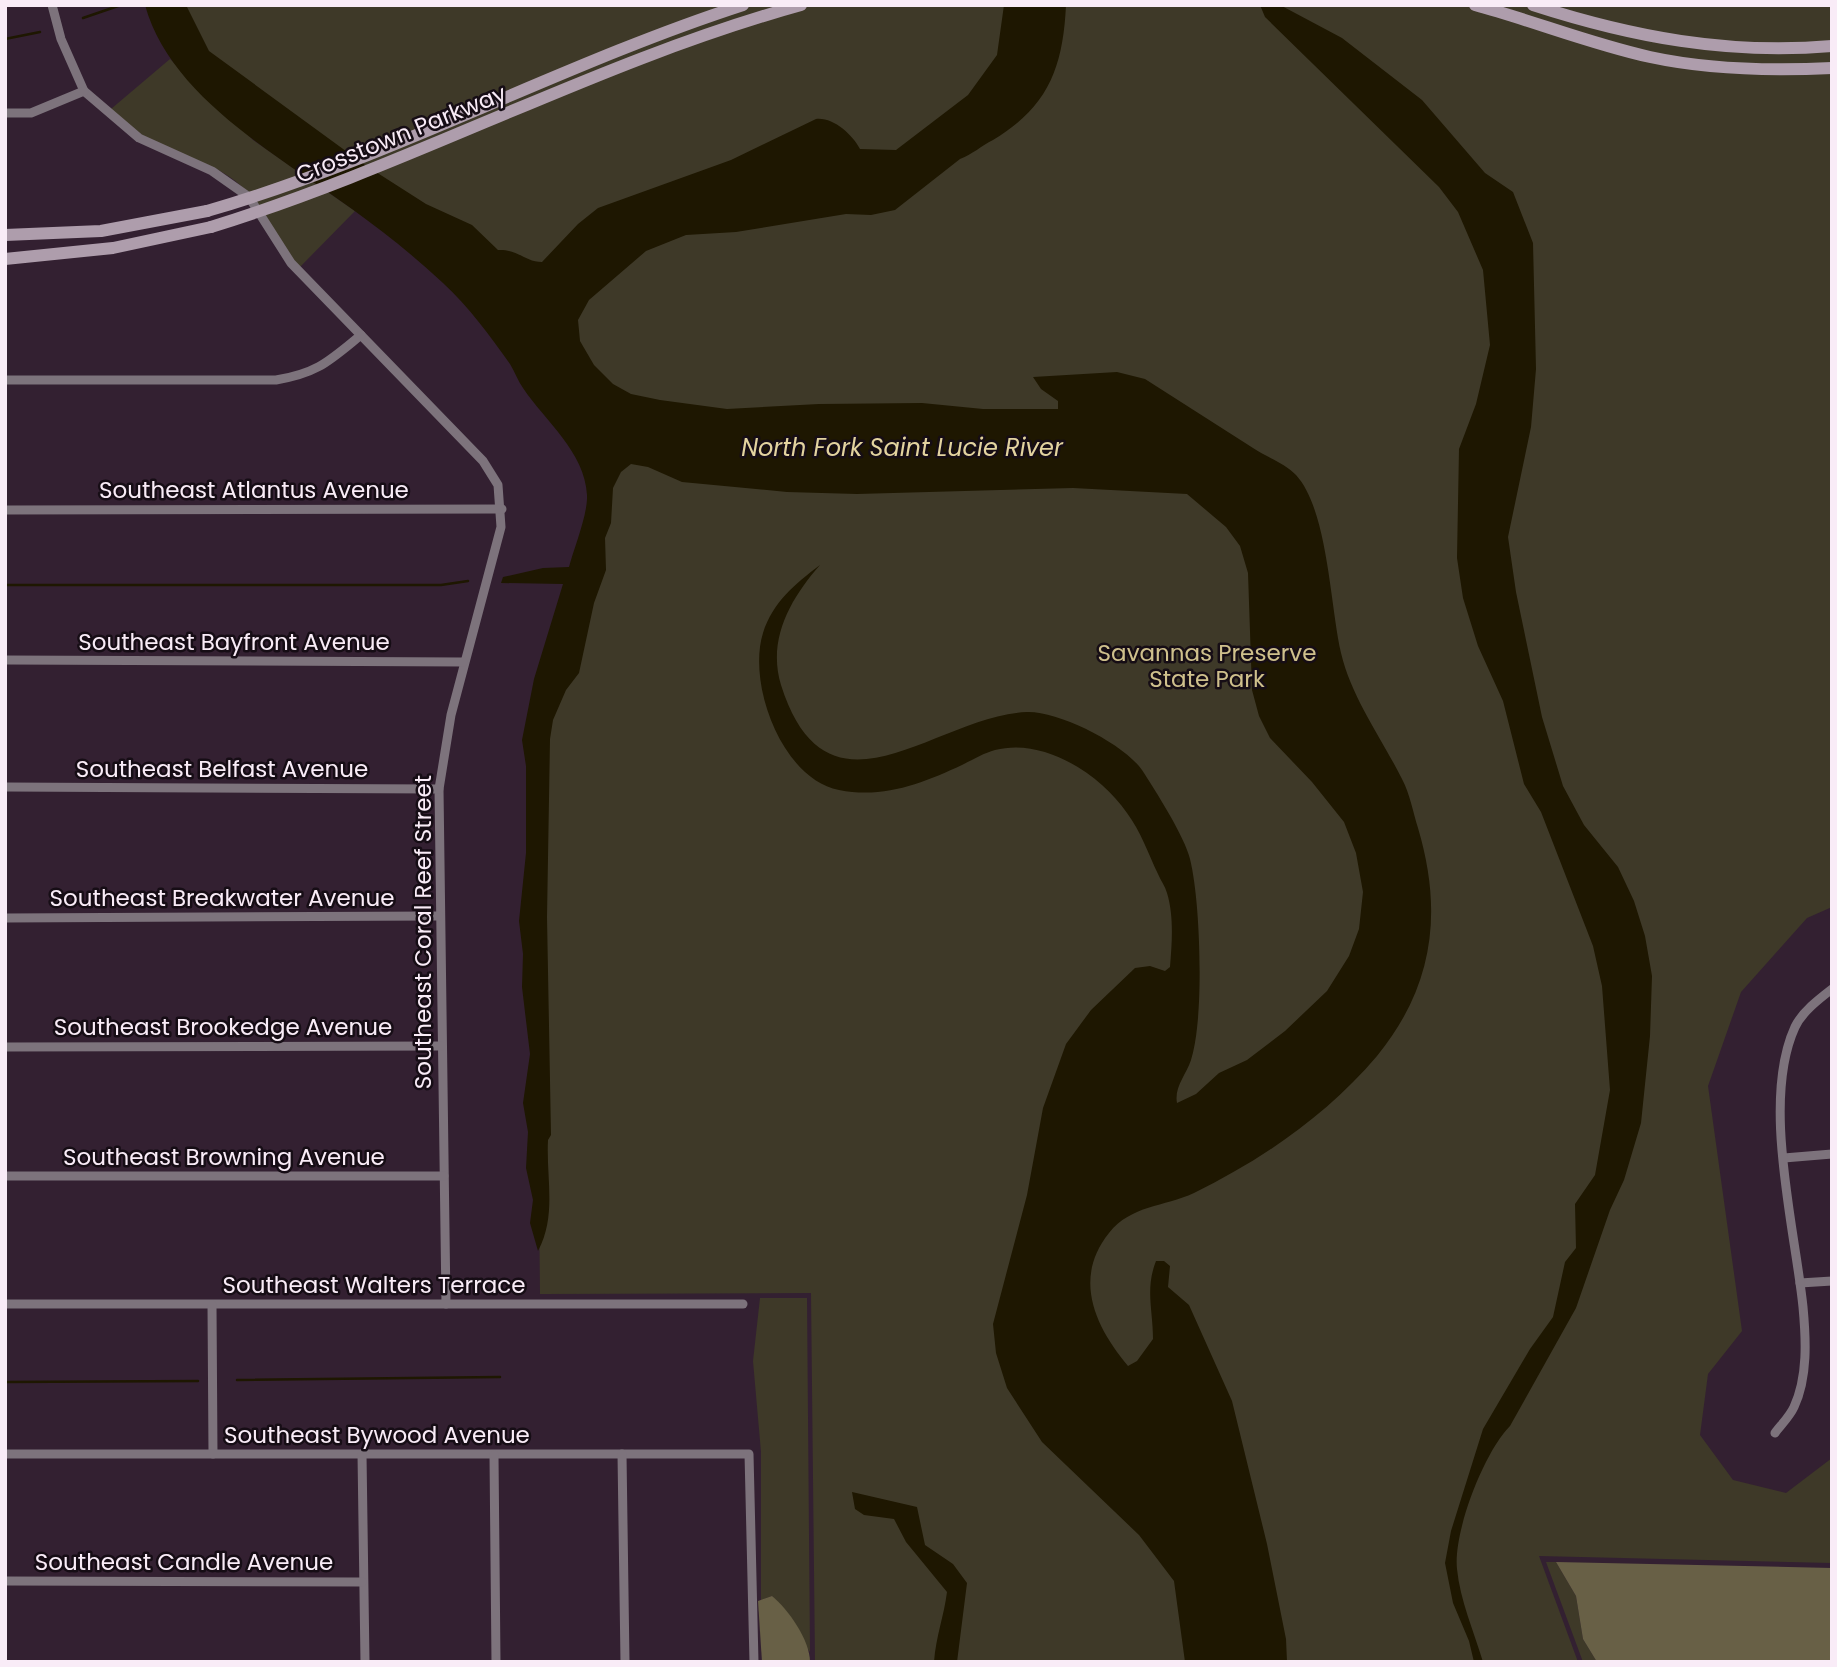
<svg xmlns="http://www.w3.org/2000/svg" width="1837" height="1667" viewBox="0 0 1837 1667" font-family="Poppins,sans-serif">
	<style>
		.green { fill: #3e3928 }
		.forest { fill: #686046 }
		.water { fill: #1e1701 }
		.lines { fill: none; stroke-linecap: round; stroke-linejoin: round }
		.stream { stroke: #1e1701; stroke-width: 2.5 }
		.minor { stroke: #7d737c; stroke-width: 9 }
		.secondary { stroke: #ae9dac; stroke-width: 12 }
		.secondary-bridge { stroke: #ae9dac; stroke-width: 12 }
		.labels { text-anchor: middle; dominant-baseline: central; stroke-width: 5; stroke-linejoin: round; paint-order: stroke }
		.street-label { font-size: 23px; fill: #f9ecf7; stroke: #160d15 }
		.park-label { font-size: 23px; fill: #cfc08c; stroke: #160d15 }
		.water-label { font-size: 24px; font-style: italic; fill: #e3d39f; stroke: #160d15 }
	</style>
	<rect width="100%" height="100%" fill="#332031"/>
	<g class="green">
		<path d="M 164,5 L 1832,5 L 1832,907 L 1807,918 L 1741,992 L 1708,1086 L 1742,1331 L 1708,1374 L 1700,1435 L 1733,1480 L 1786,1493 L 1832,1458 L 1832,1563 L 1539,1556 L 1578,1662 L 815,1662 L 811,1293 L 540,1294 L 535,788 L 614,445 L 590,403 L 226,85 Z"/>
		<path d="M 170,59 L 253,140 L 355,211 L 300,267 C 276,243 266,209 240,185 C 216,163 182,158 154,142 C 138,134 125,121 111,109 Z"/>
		<path d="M 760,1298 L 807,1298 L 810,1652 L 772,1596 L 761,1600 L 761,1452 L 753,1361 Z"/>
		<path d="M 1546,1562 L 1556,1562 L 1576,1596 L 1583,1639 L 1597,1662 L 1583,1662 Z"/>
	</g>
	<g class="forest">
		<path d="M 1556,1562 L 1832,1568 L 1832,1662 L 1597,1662 L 1583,1639 L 1576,1596 Z"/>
		<path d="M 772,1596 C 788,1609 810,1640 810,1662 L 762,1662 L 758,1601 Z"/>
	</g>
	<g class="water">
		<path d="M 145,5 L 186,5 L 209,51 L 365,165 L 426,204 L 472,225 L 498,250 C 518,249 525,262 542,262 L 578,224 L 598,208 L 731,160 L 816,119 C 833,117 852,134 860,149 L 896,150 L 968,95 L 997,55 L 1004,5 L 1066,5 C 1063,68 1048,107 993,140 C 981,146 973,154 960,159 L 895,210 L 871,215 L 846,214 L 736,232 L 686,235 L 646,251 L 589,300 L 578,320 L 580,341 L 594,365 L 613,384 L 631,394 L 660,400 L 727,409 L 819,404 L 922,403 L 983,409 L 1058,409 L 1058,401 L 1041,389 L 1033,377 L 1117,372 L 1145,379 C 1181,402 1217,425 1253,448 C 1266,457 1285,463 1296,475 C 1328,510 1330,605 1341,653 C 1352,699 1381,737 1402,779 C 1410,794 1413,812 1418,828 C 1443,912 1434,986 1377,1056 C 1327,1115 1263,1159 1194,1193 C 1164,1207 1131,1205 1109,1233 C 1072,1279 1096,1328 1128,1366 L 1137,1361 L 1153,1339 C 1153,1310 1145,1289 1156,1261 L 1164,1261 L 1170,1266 L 1168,1287 L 1189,1305 L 1232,1401 L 1267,1544 L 1286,1639 L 1287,1662 L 1185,1662 L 1174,1581 L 1139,1535 L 1042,1442 L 1007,1388 L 996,1353 L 993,1324 L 1027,1195 L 1043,1108 L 1066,1044 L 1091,1010 L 1135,968 L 1150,966 L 1165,971 L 1170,967 C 1172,943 1174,916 1167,893 C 1165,886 1161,881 1158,874 C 1148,853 1141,832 1127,813 C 1101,775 1044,737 995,750 C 984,753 972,760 962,765 C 923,783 884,799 839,790 C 782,779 747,684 763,633 C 773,602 795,584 820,565 C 791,598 767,639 781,685 C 828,833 936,715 1027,712 C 1059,711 1124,744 1142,770 C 1155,790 1185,837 1190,859 C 1200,900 1202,986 1197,1028 C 1196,1038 1194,1050 1191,1060 C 1186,1075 1174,1087 1177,1103 L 1196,1094 L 1219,1073 L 1247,1060 L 1285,1031 L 1327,991 L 1349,956 L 1359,929 L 1363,892 L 1356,853 L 1344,822 L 1312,782 L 1270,738 L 1259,716 L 1252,690 L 1248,573 L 1240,546 L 1226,527 L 1187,494 L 1073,488 L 857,494 L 787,492 L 682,482 L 648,467 L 631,464 L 621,472 L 613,488 L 611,523 L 605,538 L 606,570 L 594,603 L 579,673 L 566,690 L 553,720 L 550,739 L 547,917 L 551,1135 L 548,1140 C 546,1179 557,1215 538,1251 L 530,1223 L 533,1200 L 526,1168 L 528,1132 L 523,1103 L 530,1054 L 522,987 L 523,954 L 519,921 L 526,853 L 526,766 L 522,740 L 534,679 L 563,584 L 501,583 L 503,577 L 543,568 L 569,567 C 574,548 588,514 587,495 C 585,452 545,421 523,388 C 518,381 515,372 510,364 C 491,337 468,306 443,283 C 414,256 384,232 352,209 C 279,156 170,97 145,5 Z"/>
		<path d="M 1260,5 L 1280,5 L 1342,38 L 1422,100 L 1485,173 L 1513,192 L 1533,243 L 1536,369 L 1531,427 L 1508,537 L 1516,592 L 1542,717 L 1563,786 L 1584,825 L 1618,867 L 1634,901 L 1645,936 L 1652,976 L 1650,1036 L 1641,1123 L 1624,1180 L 1610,1210 L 1576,1308 L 1510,1426 C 1484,1452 1453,1532 1457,1569 C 1460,1600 1474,1632 1483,1662 L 1474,1662 L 1469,1641 L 1453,1603 L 1445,1563 L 1451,1531 L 1483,1429 L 1530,1349 L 1553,1317 L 1565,1262 L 1576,1248 L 1575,1204 L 1595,1175 L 1610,1090 L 1602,986 L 1593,946 L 1541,812 L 1524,784 L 1503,701 L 1478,646 L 1463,598 L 1457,558 L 1459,449 L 1476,404 L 1490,345 L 1483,270 L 1458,212 L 1439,187 L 1265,17 Z"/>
		<path d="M 852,1492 L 917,1507 L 925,1545 L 953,1564 L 967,1583 L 957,1662 L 934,1662 C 936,1636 944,1616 947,1592 L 906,1542 L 894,1519 L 864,1515 L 855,1509 Z"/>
	</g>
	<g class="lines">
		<g class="stream">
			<path d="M 83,18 L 121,5"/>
			<path d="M 5,39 L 40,32"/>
			<path d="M 5,585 L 441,585 L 468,581"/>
			<path d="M 237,1380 L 500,1377"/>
			<path d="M 5,1382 L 198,1381"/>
		</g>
		<g class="minor">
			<path d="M 52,5 L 61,39 L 84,91 L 139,138 L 212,171 L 249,197 L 291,263 L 483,461 L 498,485 L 501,527 L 451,715 L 439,789 L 446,1304"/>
			<path d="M 5,113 L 31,113 L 84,91"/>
			<path d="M 5,380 L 276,380 C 318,373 329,361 361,335"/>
			<path d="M 5,510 L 502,509"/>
			<path d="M 5,660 L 463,662"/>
			<path d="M 5,787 L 439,789"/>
			<path d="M 5,918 L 439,916"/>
			<path d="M 5,1047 L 441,1046"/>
			<path d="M 1784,1158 L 1832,1154"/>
			<path d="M 5,1176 L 444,1176"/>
			<path d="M 1800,1283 L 1832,1281"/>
			<path d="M 5,1304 L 743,1304"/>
			<path d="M 212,1305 L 213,1454"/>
			<path d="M 1775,1433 C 1781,1425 1790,1416 1794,1407 C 1808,1377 1806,1339 1803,1307 C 1795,1228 1761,1101 1795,1027 C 1802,1012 1819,999 1832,989"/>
			<path d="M 5,1454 L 749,1454 L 754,1662"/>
			<path d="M 362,1454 L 365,1662"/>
			<path d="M 622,1454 L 625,1662"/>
			<path d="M 494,1455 L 496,1662"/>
			<path d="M 5,1581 L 362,1582"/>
		</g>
		<g class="secondary">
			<path d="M 1475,5 C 1534,21 1591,44 1650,57 C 1710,70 1771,71 1832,68"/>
			<path d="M 1533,5 C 1632,37 1728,55 1832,46"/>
			<path d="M 5,235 L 101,231 L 207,211"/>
			<path d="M 5,259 L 113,248 L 211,227"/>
		</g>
		<g class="secondary-bridge">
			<path d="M 207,211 C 391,158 561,64 743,5"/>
			<path d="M 211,227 C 412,165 598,61 801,5"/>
		</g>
	</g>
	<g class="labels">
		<g class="street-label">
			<text transform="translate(401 134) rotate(-22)">Crosstown Parkway</text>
			<text x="254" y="490">Southeast Atlantus Avenue</text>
			<text x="234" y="642">Southeast Bayfront Avenue</text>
			<text x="222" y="769">Southeast Belfast Avenue</text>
			<text x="222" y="898">Southeast Breakwater Avenue</text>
			<text transform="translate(423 932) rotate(-90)">Southeast Coral Reef Street</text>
			<text x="223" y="1027">Southeast Brookedge Avenue</text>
			<text x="224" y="1157">Southeast Browning Avenue</text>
			<text x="374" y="1285">Southeast Walters Terrace</text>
			<text x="377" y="1435">Southeast Bywood Avenue</text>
			<text x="184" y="1562">Southeast Candle Avenue</text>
		</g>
		<g class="park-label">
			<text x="1207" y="653">Savannas Preserve<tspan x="1207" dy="26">State Park</tspan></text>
		</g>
		<g class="water-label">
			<text x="902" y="447">North Fork Saint Lucie River</text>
		</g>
	</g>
	<rect width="1837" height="1667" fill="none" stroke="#f9ecf7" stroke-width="14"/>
</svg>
